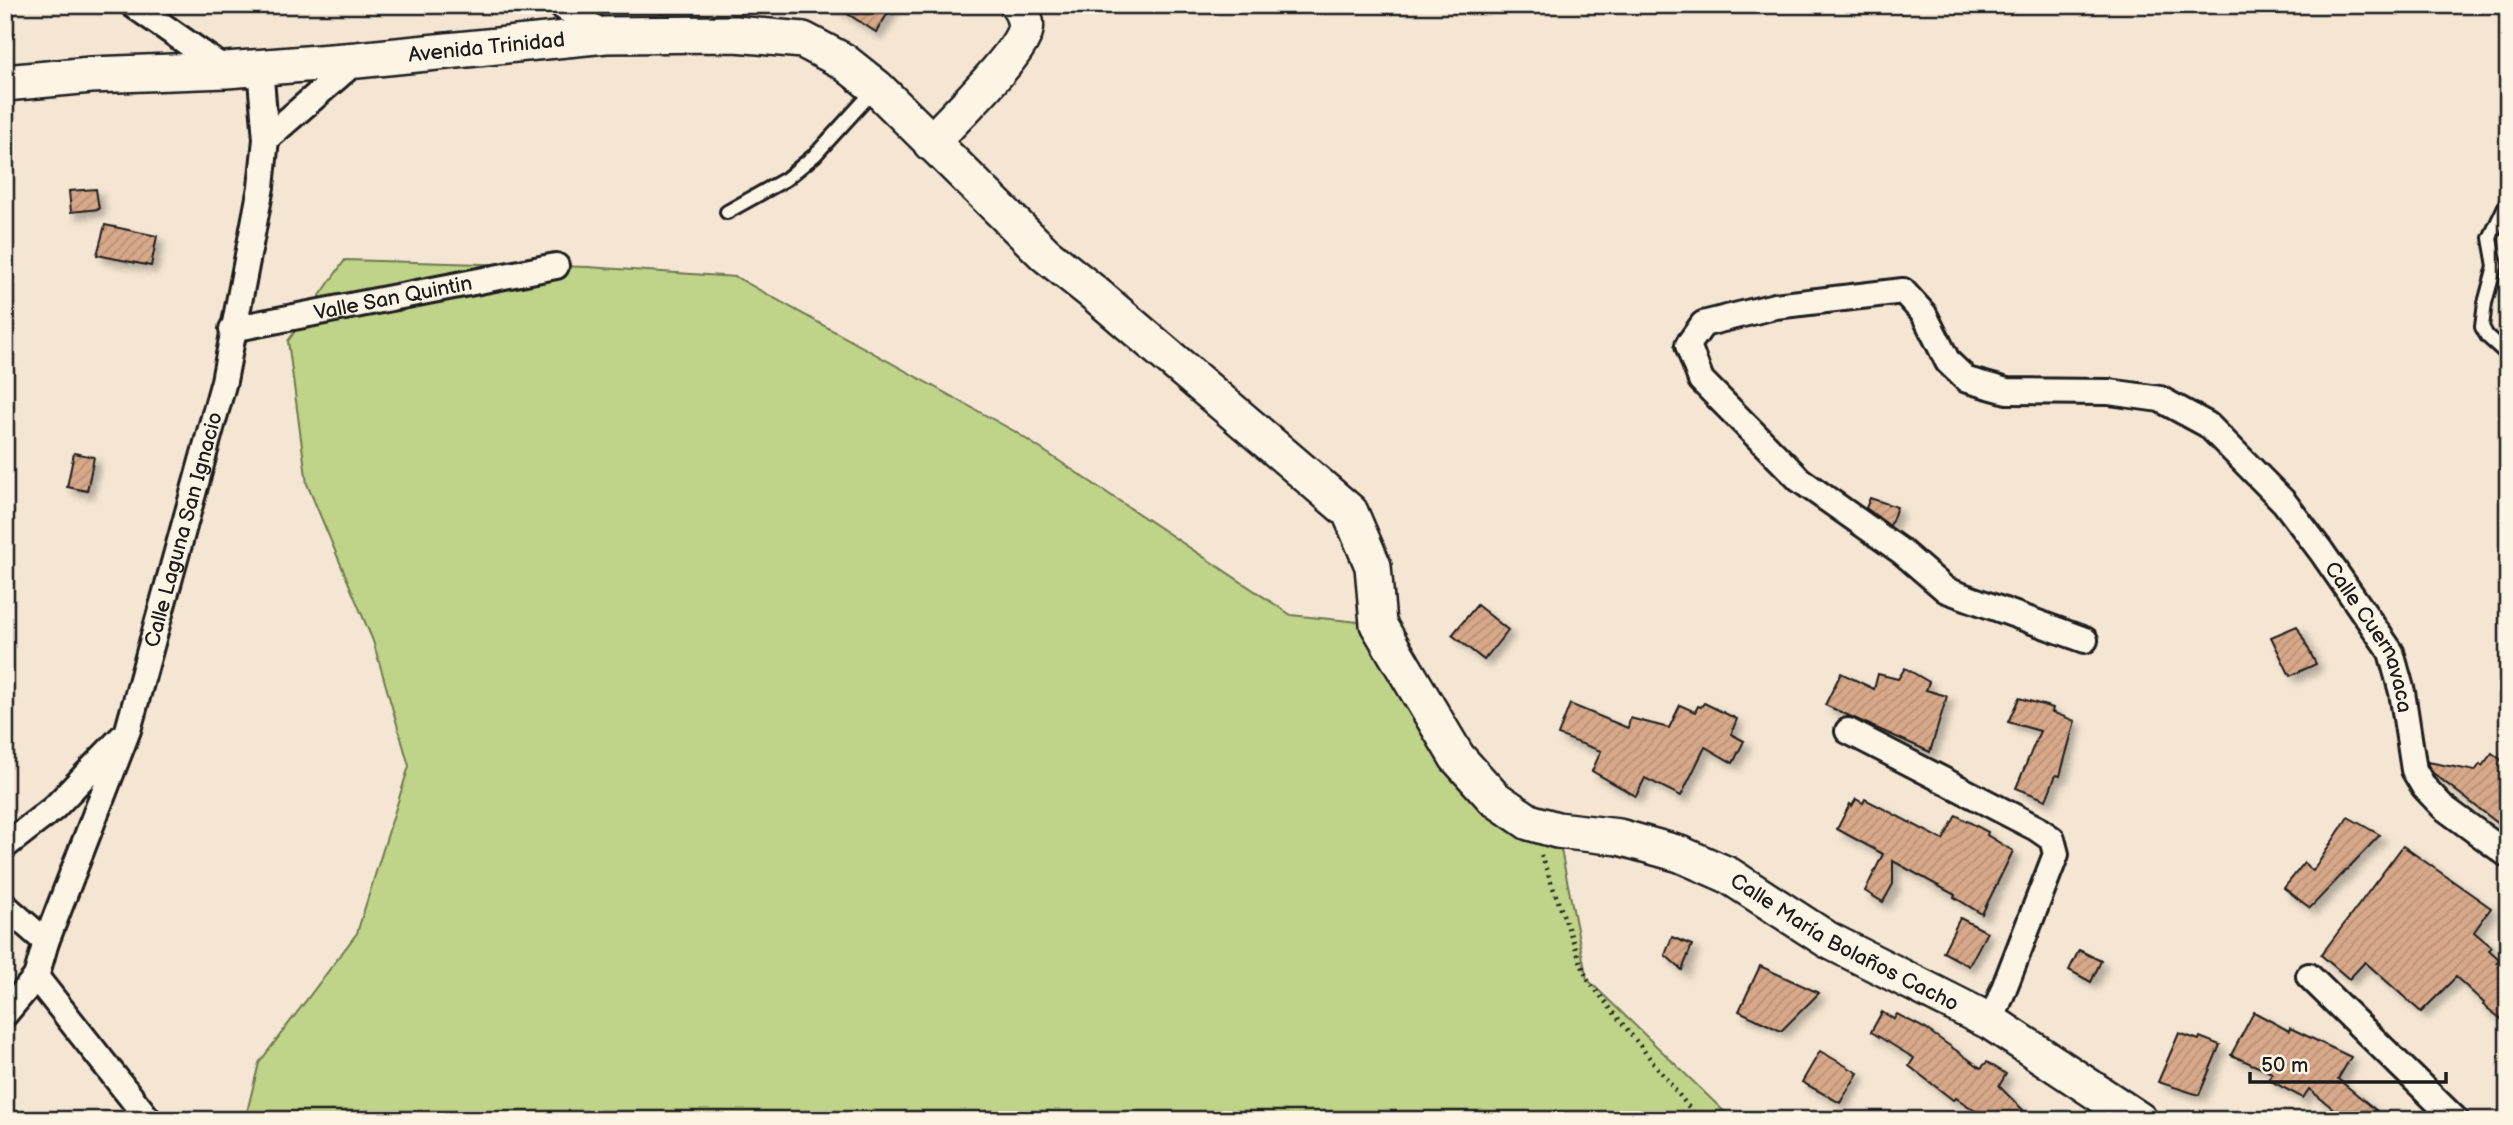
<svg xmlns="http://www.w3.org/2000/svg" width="2513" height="1125" viewBox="0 0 2513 1125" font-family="'Balsamiq Sans',sans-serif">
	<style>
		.grass { fill: #bfd389; stroke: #6e7852; stroke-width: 2 }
		.building { fill: url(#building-hatch); stroke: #1c1c1c; stroke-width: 2; filter: url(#shadow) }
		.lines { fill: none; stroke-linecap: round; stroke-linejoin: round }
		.lane-casing { stroke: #1c1c1c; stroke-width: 18 }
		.street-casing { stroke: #1c1c1c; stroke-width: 30 }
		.secondary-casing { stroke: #1c1c1c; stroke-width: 40 }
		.path { stroke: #1c1c1c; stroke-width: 4.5; stroke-dasharray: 2 5; stroke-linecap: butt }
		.lane { stroke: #fcf5e5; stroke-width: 12 }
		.street { stroke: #fcf5e5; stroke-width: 24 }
		.secondary { stroke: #fcf5e5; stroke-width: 35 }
		.labels { text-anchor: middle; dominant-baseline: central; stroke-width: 7; stroke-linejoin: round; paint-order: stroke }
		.street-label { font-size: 21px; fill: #1c1c1c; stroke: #fcf5e5 }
	</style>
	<defs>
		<pattern id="building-hatch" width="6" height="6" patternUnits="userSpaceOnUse" patternTransform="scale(1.75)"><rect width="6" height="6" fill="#d7a889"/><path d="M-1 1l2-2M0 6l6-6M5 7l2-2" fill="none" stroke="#b89076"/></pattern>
		<filter id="shadow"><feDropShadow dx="6" dy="6" stdDeviation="3.5" flood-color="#0004"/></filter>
	</defs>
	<rect width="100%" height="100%" fill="#f5e6d3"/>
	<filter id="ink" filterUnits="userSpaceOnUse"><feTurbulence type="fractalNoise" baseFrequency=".0143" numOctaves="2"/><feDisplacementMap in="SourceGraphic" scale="14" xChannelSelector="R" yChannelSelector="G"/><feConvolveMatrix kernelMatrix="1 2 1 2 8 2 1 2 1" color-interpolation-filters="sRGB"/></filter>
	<g filter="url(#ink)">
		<path class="grass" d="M 345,260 L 588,267 L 736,277 L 1014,431 L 1291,615 L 1378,624 L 1457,757 L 1557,830 L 1587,979 L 1733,1120 L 245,1120 L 259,1063 L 357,933 L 409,766 L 373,641 L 307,484 L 288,341 Z"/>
		<g class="building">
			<path d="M 834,5 L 893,5 L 876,32 Z"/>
			<path d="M 96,189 L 99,209 L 71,212 L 69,191 Z"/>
			<path d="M 105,225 L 157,236 L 151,266 L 97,255 Z"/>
			<path d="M 74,453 L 94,457 L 87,491 L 67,487 Z"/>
			<path d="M 1870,498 L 1897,507 L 1890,526 L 1866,508 Z"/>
			<path d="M 1477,605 L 1508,630 L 1484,660 L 1452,635 Z"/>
			<path d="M 2297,626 L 2316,664 L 2290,676 L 2271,637 Z"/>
			<path d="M 1905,668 L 1929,682 L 1926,690 L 1947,696 L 1930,752 L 1825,705 L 1841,673 L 1874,689 L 1878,674 L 1898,679 Z"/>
			<path d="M 2019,698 L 2053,708 L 2052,712 L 2075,721 L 2060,776 L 2056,775 L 2046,800 L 2016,788 L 2040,731 L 2008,722 Z"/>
			<path d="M 1704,703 L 1737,719 L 1731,734 L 1744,741 L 1733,763 L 1705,747 L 1681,796 L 1645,778 L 1636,796 L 1592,771 L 1601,751 L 1558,735 L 1570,704 L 1628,728 L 1630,718 L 1669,728 L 1680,705 L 1695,712 L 1698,706 L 1701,707 Z"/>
			<path d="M 2492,753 L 2508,765 L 2508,831 L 2433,773 L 2428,765 L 2428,762 L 2475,771 L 2480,764 L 2482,766 Z"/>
			<path d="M 1856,799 L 1863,803 L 1865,799 L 1943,840 L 1956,815 L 1988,832 L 1987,835 L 2013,851 L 1982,914 L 1954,897 L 1955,895 L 1893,861 L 1893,884 L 1883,902 L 1865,891 L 1883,854 L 1837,829 L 1850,804 L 1852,806 Z"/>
			<path d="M 2348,817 L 2380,835 L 2310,908 L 2284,888 L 2304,863 L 2313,871 Z"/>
			<path d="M 2403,846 L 2491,908 L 2474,932 L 2492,947 L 2489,950 L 2499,959 L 2497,962 L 2508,970 L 2508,1024 L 2483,1005 L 2484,1003 L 2456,977 L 2421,1012 L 2365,962 L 2349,979 L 2321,955 Z"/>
			<path d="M 1960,918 L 1987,932 L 1969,966 L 1943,952 Z"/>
			<path d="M 1672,937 L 1692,945 L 1682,970 L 1665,955 Z"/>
			<path d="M 2079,950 L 2101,961 L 2091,982 L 2069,970 Z"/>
			<path d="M 1760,966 L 1819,993 L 1781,1031 L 1739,1011 Z"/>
			<path d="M 1882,1012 L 1894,1019 L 1897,1014 L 1926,1029 L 1981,1068 L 1987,1062 L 2006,1074 L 1999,1086 L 2033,1120 L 1989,1120 L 1956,1098 L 1953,1100 L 1909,1066 L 1914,1058 L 1871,1032 Z"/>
			<path d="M 2254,1012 L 2289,1031 L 2290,1028 L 2351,1057 L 2338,1079 L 2388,1120 L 2347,1120 L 2309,1089 L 2303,1098 L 2269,1080 L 2272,1073 L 2231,1055 Z"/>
			<path d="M 2179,1033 L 2199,1040 L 2200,1037 L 2220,1045 L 2199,1095 L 2158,1082 Z"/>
			<path d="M 1820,1051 L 1858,1073 L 1840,1103 L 1802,1082 Z"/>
		</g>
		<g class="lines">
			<g class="lane-casing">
				<g id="lane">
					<path d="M 2508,200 L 2490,238 L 2495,266 L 2485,303 L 2482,327 L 2487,336 L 2508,355"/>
					<path d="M 727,212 L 786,179 L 815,155 L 876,88"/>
				</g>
			</g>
			<g class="street-casing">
				<g id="street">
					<path d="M 133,5 L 226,70"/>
					<path d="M 560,5 L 606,35"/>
					<path d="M 266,139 L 357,60"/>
					<path id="s1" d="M 232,329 L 556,266"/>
					<path id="s2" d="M 2085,640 L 1946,590 L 1902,552 L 1800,480 L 1701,380 L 1688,345 L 1703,324 L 1775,306 L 1903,291 L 1924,314 L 1948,362 L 1967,380 L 2007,391 L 2109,392 L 2160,399 L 2208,425 L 2284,502 L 2321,551 L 2391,652 L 2402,692 L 2414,770 L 2424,787 L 2443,807 L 2508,855"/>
					<path d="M 1848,731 L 2036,828 L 2052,839 L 2056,854 L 1991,1022"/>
					<path d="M 5,846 L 54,808 L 121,738"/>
					<path d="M 5,906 L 46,942"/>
					<path d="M 2309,976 L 2456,1120"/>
					<path d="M 36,977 L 149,1120"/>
					<path id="s3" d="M 5,1014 L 36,977 L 46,942 L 128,730 L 224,381 L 261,187 L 266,139 L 260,67"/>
				</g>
			</g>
			<g class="secondary-casing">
				<g id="secondary">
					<path id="s4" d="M 5,83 L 91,75 L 226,70 L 357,60 L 606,35 L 735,34 L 803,40 L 843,61 L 877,88 L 1045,254 L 1094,293 L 1350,512 L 1373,566 L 1378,624 L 1457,757 L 1494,798 L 1529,822 L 1557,830 L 1619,837 L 1680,854 L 1728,875 L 1828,940 L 1991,1022 L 2139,1120"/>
					<path d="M 931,143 C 951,120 1019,56 1025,30 C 1027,22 1023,12 1018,5"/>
				</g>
			</g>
			<path class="path" d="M 1541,855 L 1587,979 L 1699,1120"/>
			<use href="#lane" class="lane"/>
			<use href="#street" class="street"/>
			<use href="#secondary" class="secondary"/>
		</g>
	</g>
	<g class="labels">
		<g class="street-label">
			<text stroke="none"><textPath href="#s4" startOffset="483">Avenida Trinidad</textPath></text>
			<text stroke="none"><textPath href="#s1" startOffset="164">Valle San Quintin</textPath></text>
			<text stroke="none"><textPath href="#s3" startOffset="520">Calle Laguna San Ignacio</textPath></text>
			<text stroke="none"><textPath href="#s2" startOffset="1368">Calle Cuernavaca</textPath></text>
			<text stroke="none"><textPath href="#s4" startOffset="2236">Calle María Bolaños Cacho</textPath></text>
		</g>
	</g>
	<rect width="2513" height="1125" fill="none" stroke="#fcf5e5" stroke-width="28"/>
	<rect x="14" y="14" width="2485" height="1097" fill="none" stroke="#1c1c1c" stroke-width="2.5" filter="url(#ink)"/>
	<path d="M2250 1072v10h196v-10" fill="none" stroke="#1c1c1c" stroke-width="3.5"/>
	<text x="2261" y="1072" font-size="21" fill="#1c1c1c" stroke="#fcf5e5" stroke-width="5" paint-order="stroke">50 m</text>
</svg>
